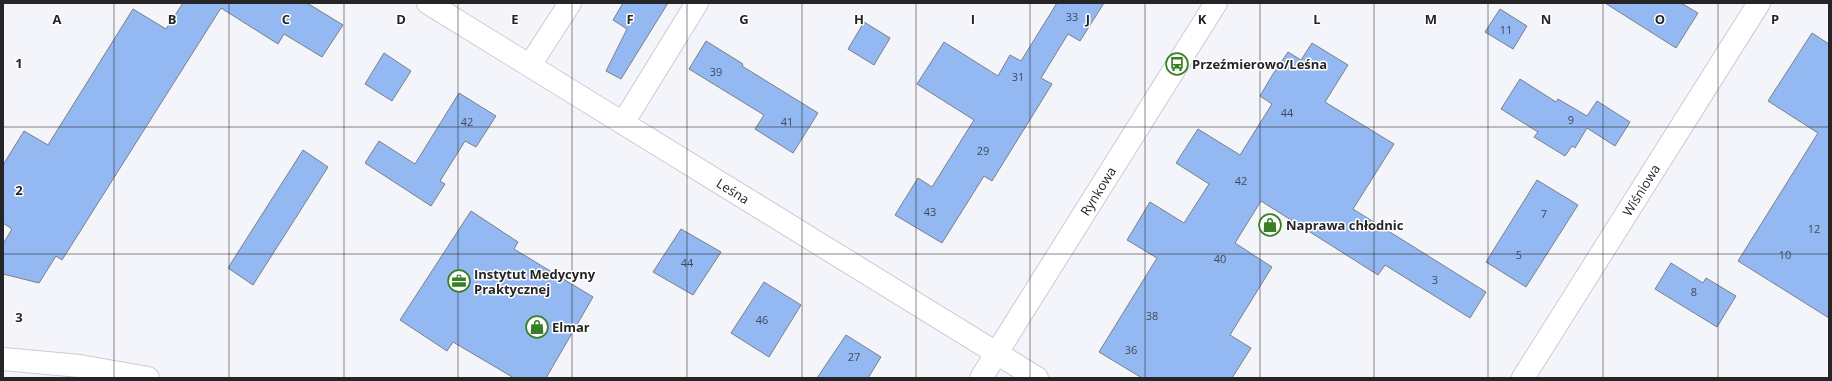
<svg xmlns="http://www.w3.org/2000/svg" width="1832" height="381" viewBox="0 0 1832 381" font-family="'Open Sans',sans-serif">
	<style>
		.building { fill: #93b8f2; stroke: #7c8085 }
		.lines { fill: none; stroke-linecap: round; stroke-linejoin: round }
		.minor-casing { stroke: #ccccd3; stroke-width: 24 }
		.minor { stroke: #fff; stroke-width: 22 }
		.grid { fill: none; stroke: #252527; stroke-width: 1; stroke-opacity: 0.55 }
		.labels { text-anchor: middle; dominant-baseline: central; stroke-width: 3; stroke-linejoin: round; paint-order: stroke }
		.number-label { font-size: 11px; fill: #404a5a }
		.poi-label { font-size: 13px; font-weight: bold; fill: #252527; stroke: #fff; text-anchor: start }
		.street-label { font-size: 13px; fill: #252527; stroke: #fff }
		.grid-label { font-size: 13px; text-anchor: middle; font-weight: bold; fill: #252527; stroke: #fff; stroke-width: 3; stroke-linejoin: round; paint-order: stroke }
	</style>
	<rect width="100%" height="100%" fill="#f4f4fb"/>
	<g class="building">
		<path d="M 183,3 L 307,3 L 343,25 L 322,57 L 284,34 L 278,44 L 221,8 L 62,260 L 56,256 L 39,283 L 3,274 L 3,244 L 12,229 L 3,223 L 3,165 L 24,131 L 48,145 L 133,9 L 166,29 Z"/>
		<path d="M 623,3 L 668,3 L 621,79 L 606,71 L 627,29 L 613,20 Z"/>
		<path d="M 1057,3 L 1104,3 L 1080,41 L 1068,34 L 1041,78 L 1052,84 L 992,181 L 984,176 L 942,243 L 895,215 L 918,178 L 932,187 L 974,120 L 917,84 L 944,42 L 998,76 L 1010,55 L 1021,61 Z"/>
		<path d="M 1605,3 L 1681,3 L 1698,13 L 1676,48 Z"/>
		<path d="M 1500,9 L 1527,26 L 1513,49 L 1485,32 Z"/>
		<path d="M 864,22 L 890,38 L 874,65 L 848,49 Z"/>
		<path d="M 1812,33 L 1829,44 L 1829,318 L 1738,261 L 1818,133 L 1768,101 Z"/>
		<path d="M 706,41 L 743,64 L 742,66 L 818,113 L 793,153 L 755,129 L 764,115 L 689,69 Z"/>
		<path d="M 1312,43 L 1348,65 L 1325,102 L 1394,144 L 1353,209 L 1486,292 L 1470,318 L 1385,265 L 1378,275 L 1261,201 L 1235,243 L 1272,267 L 1230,335 L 1251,348 L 1232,378 L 1142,378 L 1099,352 L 1157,258 L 1127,240 L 1150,202 L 1184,223 L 1209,184 L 1176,163 L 1198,129 L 1240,155 L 1272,104 L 1260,96 L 1273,74 L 1288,52 L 1301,60 Z"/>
		<path d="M 384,53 L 411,71 L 392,101 L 365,84 Z"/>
		<path d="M 1520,79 L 1556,102 L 1558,99 L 1587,116 L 1597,101 L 1630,122 L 1615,146 L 1587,128 L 1575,148 L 1572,146 L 1565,156 L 1534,137 L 1538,132 L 1501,109 Z"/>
		<path d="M 459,93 L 496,116 L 476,147 L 465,141 L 440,181 L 445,184 L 431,206 L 365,163 L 379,141 L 415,164 Z"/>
		<path d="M 303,150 L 328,167 L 253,285 L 228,268 Z"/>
		<path d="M 1537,180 L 1578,205 L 1526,287 L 1486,262 Z"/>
		<path d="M 471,211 L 518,242 L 514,249 L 593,297 L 546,378 L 514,378 L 453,342 L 447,351 L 400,320 Z"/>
		<path d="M 681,229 L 721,252 L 693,295 L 653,272 Z"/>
		<path d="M 1671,263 L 1703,283 L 1706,278 L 1736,296 L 1717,327 L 1655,289 Z"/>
		<path d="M 764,282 L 801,305 L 769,357 L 731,333 Z"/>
		<path d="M 846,335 L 881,357 L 868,378 L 817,378 Z"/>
	</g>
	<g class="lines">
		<g class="minor-casing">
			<g id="minor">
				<path d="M 428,3 L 1037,378"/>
				<path d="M 530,65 L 570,3"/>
				<path d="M 623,123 L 697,3"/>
				<path d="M 3,359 L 80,366 L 148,378"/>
				<path d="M 981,378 L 1216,3"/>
				<path d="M 1523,378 L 1759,3"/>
			</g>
		</g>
		<use href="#minor" class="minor"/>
	</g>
	<path class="grid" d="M 114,3 L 114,378M 229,3 L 229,378M 344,3 L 344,378M 458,3 L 458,378M 572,3 L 572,378M 687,3 L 687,378M 802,3 L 802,378M 916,3 L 916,378M 1030,3 L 1030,378M 1145,3 L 1145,378M 1260,3 L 1260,378M 1374,3 L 1374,378M 1488,3 L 1488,378M 1603,3 L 1603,378M 1718,3 L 1718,378M 3,127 L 1829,127M 3,254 L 1829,254"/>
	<defs>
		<g id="bus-ring" transform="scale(1.15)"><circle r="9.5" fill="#fff" stroke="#387f25" stroke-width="1.5"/><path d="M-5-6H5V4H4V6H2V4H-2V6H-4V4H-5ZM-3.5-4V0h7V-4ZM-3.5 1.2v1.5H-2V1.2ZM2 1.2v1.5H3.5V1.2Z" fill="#387f25"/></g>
		<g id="shop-ring" transform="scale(1.15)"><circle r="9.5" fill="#fff" stroke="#387f25" stroke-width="1.5"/><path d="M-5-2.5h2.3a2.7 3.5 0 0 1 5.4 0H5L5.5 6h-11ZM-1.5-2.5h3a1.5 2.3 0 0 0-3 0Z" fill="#387f25"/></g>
		<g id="office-ring" transform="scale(1.15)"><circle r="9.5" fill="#fff" stroke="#387f25" stroke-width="1.5"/><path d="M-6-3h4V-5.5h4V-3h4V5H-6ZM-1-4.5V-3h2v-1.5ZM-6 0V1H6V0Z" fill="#387f25"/></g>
	</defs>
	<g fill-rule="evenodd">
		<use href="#bus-ring" x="1177" y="64"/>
		<use href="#shop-ring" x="1270" y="225"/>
		<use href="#office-ring" x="459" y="281"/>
		<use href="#shop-ring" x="537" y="327"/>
	</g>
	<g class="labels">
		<g class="number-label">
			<text x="1072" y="16">33</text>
			<text x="1506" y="29">11</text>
			<text x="716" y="71">39</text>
			<text x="1018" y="76">31</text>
			<text x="1287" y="112">44</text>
			<text x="1571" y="119">9</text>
			<text x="467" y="121">42</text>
			<text x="787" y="121">41</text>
			<text x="983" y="150">29</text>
			<text x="1241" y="180">42</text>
			<text x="930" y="211">43</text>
			<text x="1544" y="213">7</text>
			<text x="1814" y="228">12</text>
			<text x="1519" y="254">5</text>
			<text x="1785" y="254">10</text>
			<text x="1220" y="258">40</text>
			<text x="687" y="262">44</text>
			<text x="1435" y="279">3</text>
			<text x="1694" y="291">8</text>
			<text x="1152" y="315">38</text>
			<text x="762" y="319">46</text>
			<text x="1131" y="349">36</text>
			<text x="854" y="356">27</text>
		</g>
		<g class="poi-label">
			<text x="1192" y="64">Przeźmierowo/Leśna</text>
			<text x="1286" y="225">Naprawa chłodnic</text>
			<text x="474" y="274">Instytut Medycyny<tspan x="474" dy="15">Praktycznej</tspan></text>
			<text x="552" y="327">Elmar</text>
		</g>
		<g class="street-label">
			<text transform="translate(1641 190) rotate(-58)">Wiśniowa</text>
			<text transform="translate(733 191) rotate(32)">Leśna</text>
			<text transform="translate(1098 191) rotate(-58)">Rynkowa</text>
		</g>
	</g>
	<g class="grid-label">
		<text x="57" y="24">A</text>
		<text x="172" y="24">B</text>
		<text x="286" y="24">C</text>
		<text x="401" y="24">D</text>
		<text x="515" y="24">E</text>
		<text x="630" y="24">F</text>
		<text x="744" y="24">G</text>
		<text x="859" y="24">H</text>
		<text x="973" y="24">I</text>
		<text x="1088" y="24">J</text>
		<text x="1202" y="24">K</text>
		<text x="1317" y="24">L</text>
		<text x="1431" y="24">M</text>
		<text x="1546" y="24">N</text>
		<text x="1660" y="24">O</text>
		<text x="1775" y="24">P</text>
		<text x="19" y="68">1</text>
		<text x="19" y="195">2</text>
		<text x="19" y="322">3</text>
	</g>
	<rect width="1832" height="381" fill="none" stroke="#252527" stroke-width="8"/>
</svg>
